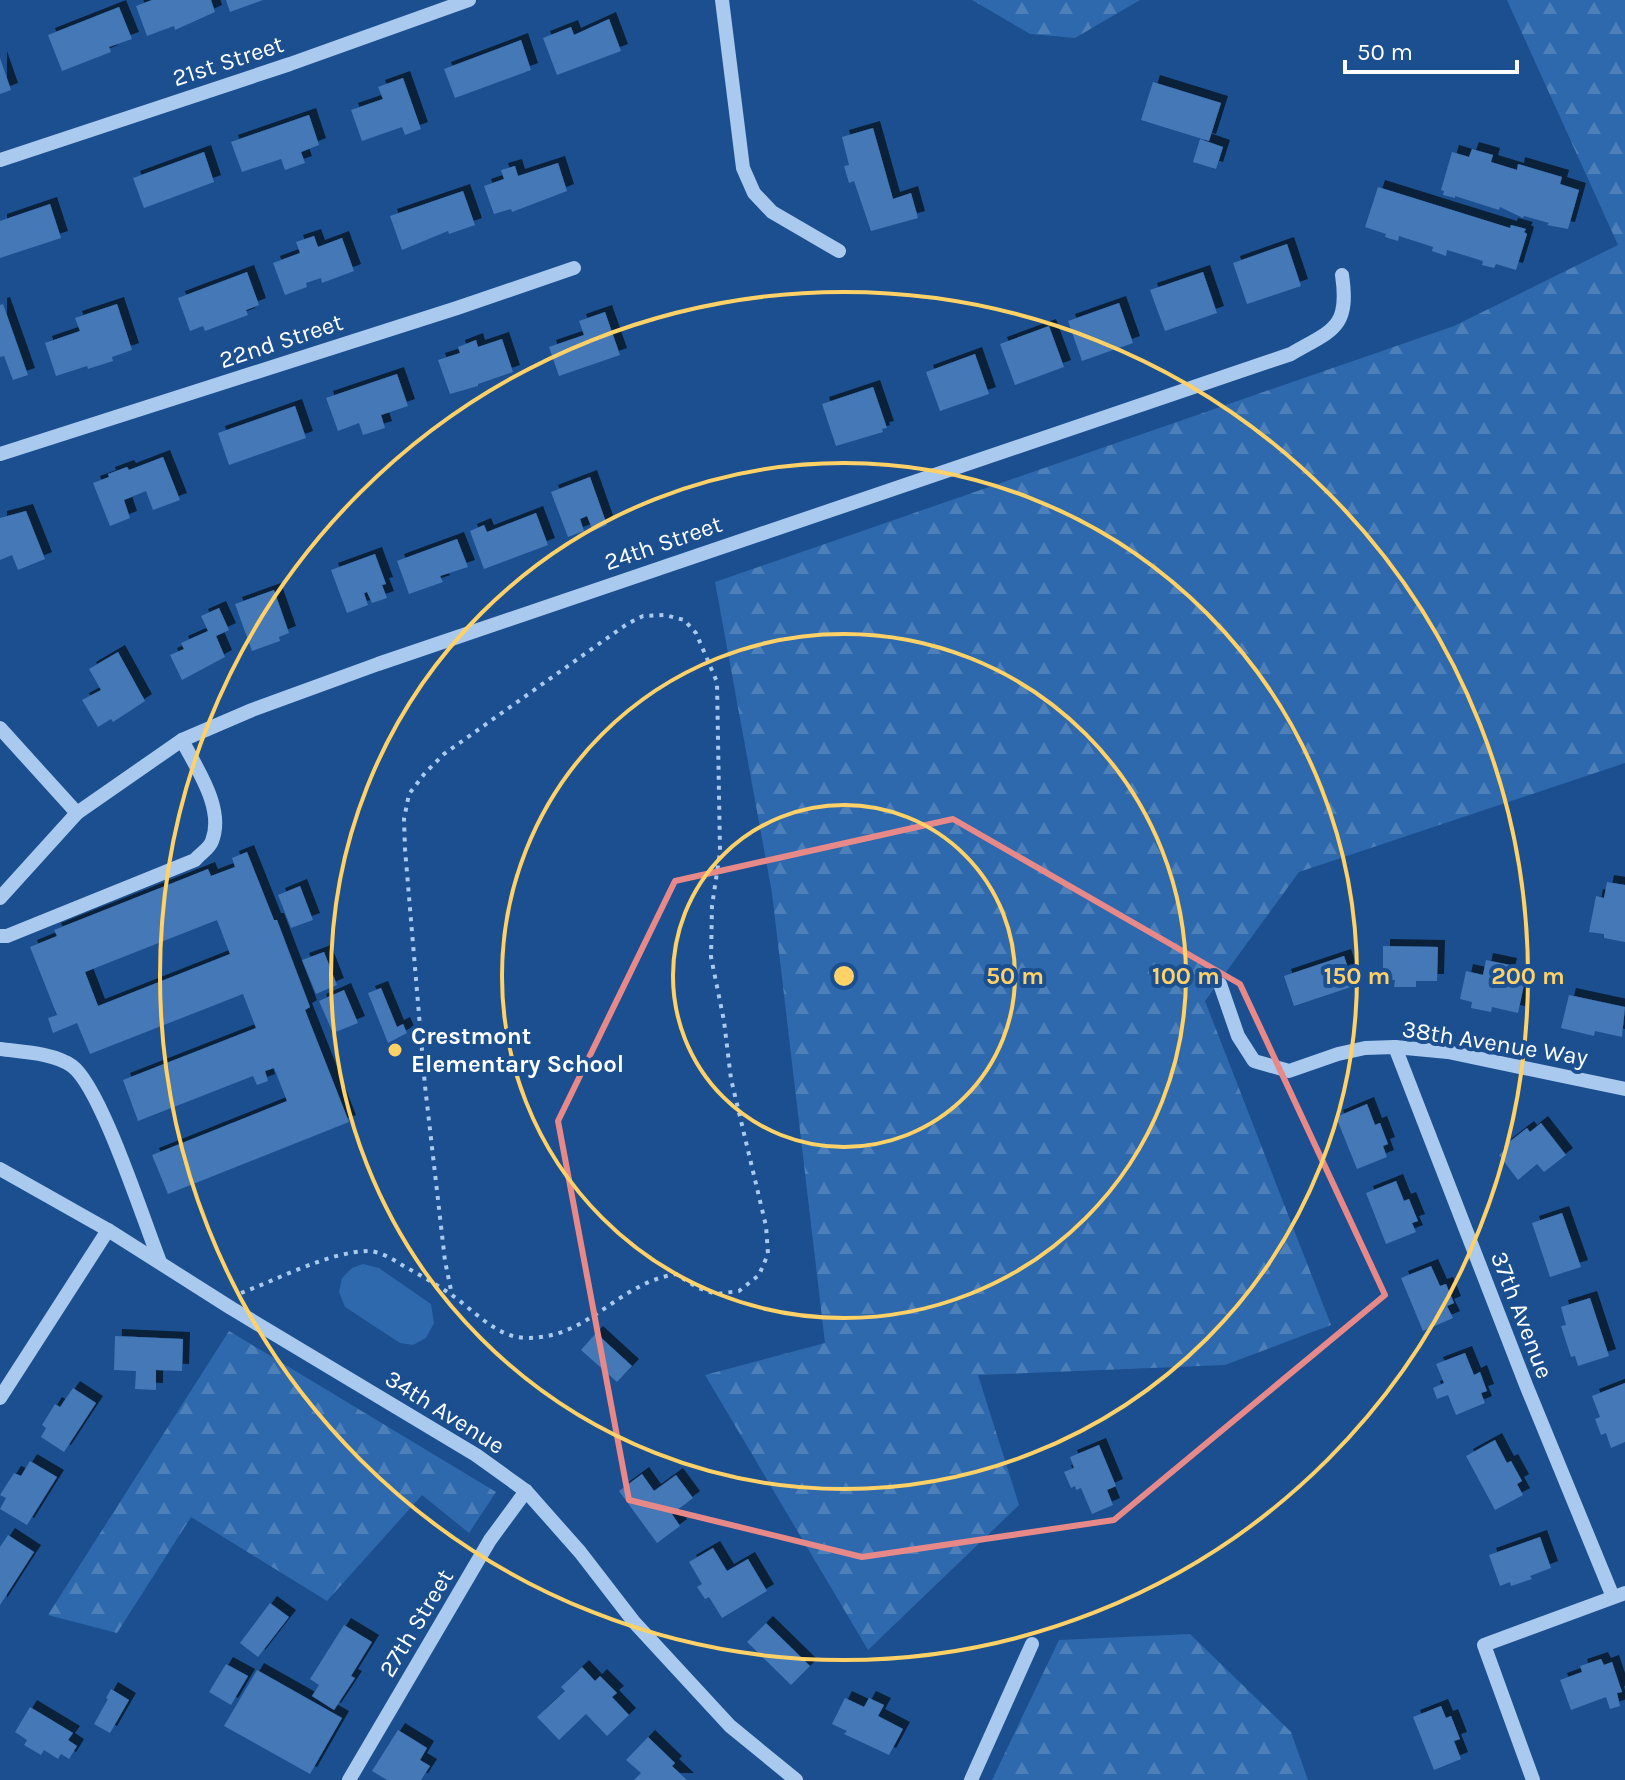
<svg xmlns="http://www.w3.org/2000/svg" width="1625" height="1780" viewBox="0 0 1625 1780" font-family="Karla,sans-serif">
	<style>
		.forest { fill: url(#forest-firs) }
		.park { fill: #2e69ad }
		.building { fill: #4478b7; fill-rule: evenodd; filter: url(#shadow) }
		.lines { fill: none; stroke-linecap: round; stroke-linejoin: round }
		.path { stroke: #a9c9ee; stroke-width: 4; stroke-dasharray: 4 6; stroke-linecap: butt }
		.minor { stroke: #a9c9ee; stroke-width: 14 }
		.marked { fill: none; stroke: #e88989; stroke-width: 6; stroke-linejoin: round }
		.ring { fill: none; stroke: #ffd166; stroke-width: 4 }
		.poi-dot { fill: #ffd166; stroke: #1b4f8f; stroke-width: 3 }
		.labels { text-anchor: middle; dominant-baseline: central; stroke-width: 8; stroke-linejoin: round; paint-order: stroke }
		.street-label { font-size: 24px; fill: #fff; stroke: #1b4f8f }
		.poi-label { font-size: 24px; font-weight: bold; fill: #fff; stroke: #1b4f8f; text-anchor: start }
		.centre { fill: #ffd166; stroke: #1b4f8f; stroke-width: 4 }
		.ring-label { font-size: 24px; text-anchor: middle; font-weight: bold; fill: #ffd166; stroke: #1b4f8f; stroke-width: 8; stroke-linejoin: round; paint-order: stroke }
	</style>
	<defs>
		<pattern id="forest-firs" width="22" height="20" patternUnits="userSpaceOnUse" patternTransform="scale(2)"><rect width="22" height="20" fill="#2e69ad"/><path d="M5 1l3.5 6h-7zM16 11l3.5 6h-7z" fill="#4d80b9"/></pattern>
		<filter id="shadow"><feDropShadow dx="7" dy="-7" stdDeviation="0" flood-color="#0009"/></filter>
	</defs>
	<rect width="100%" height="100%" fill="#1b4f8f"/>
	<g class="forest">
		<path d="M 972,0 L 1140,0 L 1075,38 L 1030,34 Z"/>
		<path d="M 1507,0 L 1625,0 L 1625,763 L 1299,872 L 1205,1001 L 1331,1325 L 1225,1365 L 978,1375 L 1019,1505 L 868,1650 L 705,1375 L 825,1343 L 772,893 L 715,582 L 1454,326 L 1618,245 Z"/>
		<path d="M 229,1331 L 496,1492 L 469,1533 L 422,1495 L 327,1601 L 191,1517 L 117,1633 L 48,1615 Z"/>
		<path d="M 1190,1634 L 1291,1732 L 1308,1780 L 992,1780 L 1059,1640 Z"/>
	</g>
	<path class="park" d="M 363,1264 L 379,1268 L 431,1304 L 434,1323 L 426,1338 L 413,1345 L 400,1343 L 345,1307 L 339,1292 L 342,1278 L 352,1268 Z"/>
	<g class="building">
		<path d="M 152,0 L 211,0 L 215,12 L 175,30 L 174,26 L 147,36 L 136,6 Z"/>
		<path d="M 226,0 L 263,0 L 230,12 Z"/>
		<path d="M 119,7 L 132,39 L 109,47 L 111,52 L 62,71 L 48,35 Z"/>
		<path d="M 609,19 L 621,51 L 557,75 L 543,38 L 571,27 L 574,35 Z"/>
		<path d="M 521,40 L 531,70 L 455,98 L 444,69 Z"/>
		<path d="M 0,58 L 11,90 L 0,94 Z"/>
		<path d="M 403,78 L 421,129 L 405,135 L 402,127 L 362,141 L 351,110 L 383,99 L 378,87 Z"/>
		<path d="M 1153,82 L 1221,103 L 1209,141 L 1141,120 Z"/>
		<path d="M 309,115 L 319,145 L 301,152 L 305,163 L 285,170 L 281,159 L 242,172 L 231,142 Z"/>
		<path d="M 873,128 L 893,199 L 911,193 L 918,218 L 871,231 L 854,181 L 849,183 L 844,166 L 849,165 L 842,137 Z"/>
		<path d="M 1200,139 L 1223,147 L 1216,169 L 1193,162 Z"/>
		<path d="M 1472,149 L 1493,155 L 1491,162 L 1517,170 L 1518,164 L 1562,177 L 1560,184 L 1579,190 L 1568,229 L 1547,225 L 1549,223 L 1524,216 L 1523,218 L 1500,207 L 1499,210 L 1455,196 L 1455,198 L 1443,195 L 1444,191 L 1441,190 L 1452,152 L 1469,157 Z"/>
		<path d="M 204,152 L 214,182 L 144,208 L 133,178 Z"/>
		<path d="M 558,163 L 567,191 L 512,212 L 511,209 L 494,214 L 484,186 L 504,179 L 501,170 L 515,166 L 518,176 Z"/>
		<path d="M 1378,187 L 1510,228 L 1511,225 L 1526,229 L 1524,232 L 1527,234 L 1516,270 L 1496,264 L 1494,268 L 1482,265 L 1483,261 L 1447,250 L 1446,256 L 1432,251 L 1433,247 L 1399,236 L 1398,241 L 1385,237 L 1386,234 L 1365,227 Z"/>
		<path d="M 463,191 L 475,225 L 449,234 L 448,231 L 402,250 L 390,216 Z"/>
		<path d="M 50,204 L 61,238 L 0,258 L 0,221 Z"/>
		<path d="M 314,236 L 318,247 L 342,238 L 354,271 L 322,283 L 321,278 L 306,283 L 307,287 L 285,295 L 273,263 L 300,253 L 296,242 Z"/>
		<path d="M 1287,244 L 1301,286 L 1247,304 L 1233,263 Z"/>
		<path d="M 247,272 L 259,305 L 246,310 L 248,315 L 205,331 L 203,326 L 190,331 L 178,298 Z"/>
		<path d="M 1203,272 L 1217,313 L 1165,331 L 1150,290 Z"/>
		<path d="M 1119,303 L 1133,343 L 1082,361 L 1068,321 Z"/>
		<path d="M 3,304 L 28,375 L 13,380 L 4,356 L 0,357 L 0,305 Z"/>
		<path d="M 117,304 L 132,350 L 112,357 L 113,361 L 88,369 L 87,366 L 56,376 L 45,343 L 80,331 L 75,318 Z"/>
		<path d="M 605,312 L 620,355 L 559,376 L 549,347 L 584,335 L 579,321 Z"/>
		<path d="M 1049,326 L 1064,367 L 1015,385 L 1000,344 Z"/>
		<path d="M 502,339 L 513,372 L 478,384 L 478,386 L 450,394 L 438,360 L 460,353 L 458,347 L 476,340 L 478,347 Z"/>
		<path d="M 975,354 L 989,394 L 940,411 L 926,372 Z"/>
		<path d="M 397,374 L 408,406 L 381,415 L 385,428 L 363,435 L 359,423 L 338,431 L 326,398 Z"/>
		<path d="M 873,387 L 887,428 L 882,429 L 883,432 L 836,446 L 822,404 Z"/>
		<path d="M 295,406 L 306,438 L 229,465 L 218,433 Z"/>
		<path d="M 163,457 L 180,500 L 153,510 L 146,491 L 124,500 L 130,518 L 110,526 L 93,483 L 109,477 L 108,474 L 127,467 L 129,470 Z"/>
		<path d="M 590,477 L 607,525 L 593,531 L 587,516 L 580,519 L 584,531 L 568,537 L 551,492 Z"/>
		<path d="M 26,511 L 45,559 L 18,570 L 12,555 L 0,560 L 0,518 Z"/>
		<path d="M 536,513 L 548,545 L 484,569 L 470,531 L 484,525 L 487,532 Z"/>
		<path d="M 457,539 L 468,567 L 440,576 L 443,582 L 409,594 L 397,561 Z"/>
		<path d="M 375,554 L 386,584 L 382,585 L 387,598 L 372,603 L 367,592 L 364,593 L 368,605 L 347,613 L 331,570 Z"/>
		<path d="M 274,590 L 289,633 L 279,637 L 280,641 L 252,651 L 235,604 Z"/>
		<path d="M 219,608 L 229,630 L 216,636 L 225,657 L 182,680 L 170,655 L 184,649 L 181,643 L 208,631 L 201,616 Z"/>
		<path d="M 118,652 L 145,701 L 113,722 L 111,719 L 98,727 L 82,700 L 101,690 L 89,669 Z"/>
		<path d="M 247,852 L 274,920 L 277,920 L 310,1007 L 305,1010 L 349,1122 L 168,1194 L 152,1155 L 287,1101 L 274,1068 L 265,1071 L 268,1081 L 257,1085 L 253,1076 L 138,1121 L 123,1080 L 256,1028 L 243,994 L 90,1054 L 77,1023 L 53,1033 L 48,1018 L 57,1015 L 30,947 L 57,936 L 54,930 L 208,869 L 211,876 L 235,867 L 232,858 ZM 217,920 L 230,954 L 98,1006 L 85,972 Z"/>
		<path d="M 1607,882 L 1625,885 L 1625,942 L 1604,938 L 1604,934 L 1589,932 L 1596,896 L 1604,898 Z"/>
		<path d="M 300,886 L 313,920 L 291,928 L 278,895 Z"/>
		<path d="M 1383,946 L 1438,947 L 1437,981 L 1416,981 L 1416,987 L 1394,987 L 1395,980 L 1383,980 Z"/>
		<path d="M 324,952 L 337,985 L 316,994 L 302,960 Z"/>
		<path d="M 1344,956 L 1354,986 L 1294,1006 L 1284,976 Z"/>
		<path d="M 1486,960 L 1510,965 L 1506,981 L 1524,985 L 1518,1013 L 1492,1007 L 1491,1012 L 1471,1008 L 1472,1002 L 1460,999 L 1466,971 L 1483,975 Z"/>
		<path d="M 381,988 L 397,1027 L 403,1024 L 407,1033 L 388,1043 L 368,993 Z"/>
		<path d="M 344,990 L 358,1023 L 333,1033 L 319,1001 Z"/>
		<path d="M 1569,995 L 1625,1007 L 1622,1037 L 1595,1031 L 1594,1036 L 1561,1028 Z"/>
		<path d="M 1367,1104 L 1375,1125 L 1380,1123 L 1388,1144 L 1383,1146 L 1387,1157 L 1357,1169 L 1336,1117 Z"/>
		<path d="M 1541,1123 L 1566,1155 L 1544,1172 L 1537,1164 L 1518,1180 L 1499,1155 L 1506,1149 L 1504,1146 L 1527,1128 L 1530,1132 Z"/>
		<path d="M 1396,1181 L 1404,1201 L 1409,1199 L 1418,1221 L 1412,1223 L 1416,1232 L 1386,1244 L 1366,1193 Z"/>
		<path d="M 1562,1213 L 1581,1267 L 1550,1277 L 1532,1223 Z"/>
		<path d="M 1431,1266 L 1440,1286 L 1446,1284 L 1454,1303 L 1447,1306 L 1453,1318 L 1423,1331 L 1401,1278 Z"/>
		<path d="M 1590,1298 L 1609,1356 L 1578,1366 L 1575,1356 L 1571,1357 L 1561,1326 L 1566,1325 L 1561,1307 Z"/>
		<path d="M 596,1333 L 632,1366 L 617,1382 L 581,1350 Z"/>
		<path d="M 115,1336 L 183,1339 L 182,1371 L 156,1370 L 156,1390 L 135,1389 L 136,1371 L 114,1370 Z"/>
		<path d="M 1465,1353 L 1474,1375 L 1480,1372 L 1487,1391 L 1481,1393 L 1485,1403 L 1456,1415 L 1448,1395 L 1437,1399 L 1433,1388 L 1444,1383 L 1436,1364 Z"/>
		<path d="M 1625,1383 L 1625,1442 L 1611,1448 L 1606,1433 L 1601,1435 L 1595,1419 L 1600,1417 L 1592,1396 Z"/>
		<path d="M 73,1388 L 96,1403 L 64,1452 L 41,1437 L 46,1428 L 42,1425 L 55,1404 L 60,1407 Z"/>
		<path d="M 1495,1440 L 1507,1463 L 1511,1461 L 1522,1481 L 1517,1484 L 1523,1495 L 1495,1510 L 1466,1456 Z"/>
		<path d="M 1099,1445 L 1116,1486 L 1107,1490 L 1113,1505 L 1092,1514 L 1081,1488 L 1076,1490 L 1075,1486 L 1071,1488 L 1064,1472 L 1074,1468 L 1070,1457 Z"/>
		<path d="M 30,1461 L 57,1477 L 27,1525 L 0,1509 L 6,1498 L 0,1495 L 14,1473 L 21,1476 Z"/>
		<path d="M 642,1474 L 654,1491 L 676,1475 L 693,1498 L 672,1514 L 680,1526 L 657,1543 L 619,1491 Z"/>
		<path d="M 8,1535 L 34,1552 L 0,1605 L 0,1547 Z"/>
		<path d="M 1540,1537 L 1551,1568 L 1530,1576 L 1532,1579 L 1511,1586 L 1510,1582 L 1500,1586 L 1489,1555 Z"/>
		<path d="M 713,1548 L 727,1571 L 748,1559 L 767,1591 L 722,1618 L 709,1597 L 705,1599 L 697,1587 L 702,1584 L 689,1562 Z"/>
		<path d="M 270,1603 L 289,1617 L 258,1657 L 240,1643 Z"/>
		<path d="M 766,1623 L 810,1666 L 791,1685 L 747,1642 Z"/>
		<path d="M 344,1625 L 372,1642 L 351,1676 L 355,1678 L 334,1710 L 312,1696 L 319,1685 L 310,1679 Z"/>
		<path d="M 1601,1659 L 1604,1665 L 1612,1662 L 1622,1692 L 1617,1693 L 1620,1706 L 1610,1709 L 1606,1697 L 1571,1710 L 1560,1680 L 1582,1672 L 1580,1666 Z"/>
		<path d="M 226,1664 L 248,1676 L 231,1705 L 209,1692 Z"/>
		<path d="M 582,1667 L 595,1681 L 600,1676 L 617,1693 L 612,1697 L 629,1715 L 607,1736 L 586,1714 L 559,1740 L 537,1717 L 565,1691 L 561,1687 Z"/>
		<path d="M 257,1670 L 342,1718 L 310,1774 L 224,1726 Z"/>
		<path d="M 111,1689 L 129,1700 L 110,1733 L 94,1724 L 108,1699 L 106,1698 Z"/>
		<path d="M 845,1698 L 864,1707 L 869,1698 L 884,1705 L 878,1716 L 903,1729 L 889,1755 L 844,1734 L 847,1731 L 832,1724 Z"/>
		<path d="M 1441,1706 L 1446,1718 L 1451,1716 L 1460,1739 L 1454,1741 L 1461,1759 L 1434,1770 L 1413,1717 Z"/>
		<path d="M 30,1707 L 73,1733 L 68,1740 L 77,1746 L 69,1759 L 61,1754 L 58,1759 L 44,1750 L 41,1755 L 24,1745 L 27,1740 L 15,1732 Z"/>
		<path d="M 398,1730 L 427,1748 L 420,1760 L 430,1766 L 421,1780 L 387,1780 L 372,1771 Z"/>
		<path d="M 648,1737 L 675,1763 L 672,1766 L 687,1780 L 634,1780 L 641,1773 L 626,1760 Z"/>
	</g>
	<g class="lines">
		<path class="path" d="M 241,1293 C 279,1279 328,1252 368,1251 C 379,1251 393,1259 402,1265 C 418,1274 434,1283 449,1293 C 473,1309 496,1338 527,1338 C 590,1338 616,1284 676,1274 L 698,1288 L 716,1294 L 739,1291 L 759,1275 L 768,1254 L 766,1226 L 731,1079 L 724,1021 L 711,957 L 712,906 L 720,852 L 717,682 L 696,633 L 684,620 L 665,615 L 643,616 L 627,624 L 444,754 L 425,773 L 409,794 L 404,819 L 405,849 L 425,1086 L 445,1261 L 452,1295"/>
		<g class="minor">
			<path d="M 722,0 L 743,168 L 754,193 L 772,212 L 839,251"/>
			<path d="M 0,160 L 290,64 L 469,0"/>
			<path d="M 0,454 L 457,308 L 574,268"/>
			<path d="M 0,728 L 77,813"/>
			<path d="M 0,898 L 77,813 L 182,740 L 252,710 L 378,664 L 1291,354 C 1332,330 1350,329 1342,275"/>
			<path d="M 0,936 L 7,936 L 195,860 C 200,854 210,848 212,841 C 225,808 196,768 182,740"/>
			<path d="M 1220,984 L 1238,1036 L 1254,1061 L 1289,1071 L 1338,1054 L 1365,1048 L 1395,1047 L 1448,1052 L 1625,1089"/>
			<path d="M 1395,1047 L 1526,1385 L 1613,1597"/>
			<path d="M 0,1049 C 22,1052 54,1053 72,1066 C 101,1087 144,1222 160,1262"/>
			<path d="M 0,1169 L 108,1230 L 231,1308 L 476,1455 L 526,1491 L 580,1552 L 634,1622 L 730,1726 L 796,1780"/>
			<path d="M 0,1398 L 108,1230"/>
			<path d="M 349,1780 L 490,1540 L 526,1491"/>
			<path d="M 971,1780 L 1032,1644"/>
			<path d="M 1533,1780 L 1484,1645 L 1625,1593"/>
		</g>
	</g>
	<path class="marked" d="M 953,819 L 1240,984 L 1385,1295 L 1114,1520 L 862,1557 L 629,1500 L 558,1121 L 675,881 Z"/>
	<g class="ring">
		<circle cx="844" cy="976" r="171"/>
		<circle cx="844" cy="976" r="342"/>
		<circle cx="844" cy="976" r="513"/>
		<circle cx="844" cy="976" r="684"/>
	</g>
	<circle class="poi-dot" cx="395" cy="1050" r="8"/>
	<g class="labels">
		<g class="street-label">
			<text transform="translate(228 61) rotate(-18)">21st Street</text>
			<text transform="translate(281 341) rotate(-18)">22nd Street</text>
			<text transform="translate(663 543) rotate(-19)">24th Street</text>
			<text transform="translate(1495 1043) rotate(9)">38th Avenue Way</text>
			<text transform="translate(1522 1315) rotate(69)">37th Avenue</text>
			<text transform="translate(445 1412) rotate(32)">34th Avenue</text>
			<text transform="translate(416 1623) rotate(-59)">27th Street</text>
		</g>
		<g class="poi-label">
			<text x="411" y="1036">Crestmont<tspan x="411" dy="28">Elementary School</tspan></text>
		</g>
	</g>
	<circle cx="844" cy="976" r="12" class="centre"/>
	<g class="ring-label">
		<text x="1015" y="984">50 m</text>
		<text x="1186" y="984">100 m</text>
		<text x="1357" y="984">150 m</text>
		<text x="1528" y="984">200 m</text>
	</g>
	<path d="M1345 60v12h172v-12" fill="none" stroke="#ffffff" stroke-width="4"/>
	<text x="1357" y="60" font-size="24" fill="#ffffff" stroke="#1b4f8f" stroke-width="6" paint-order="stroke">50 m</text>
</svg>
